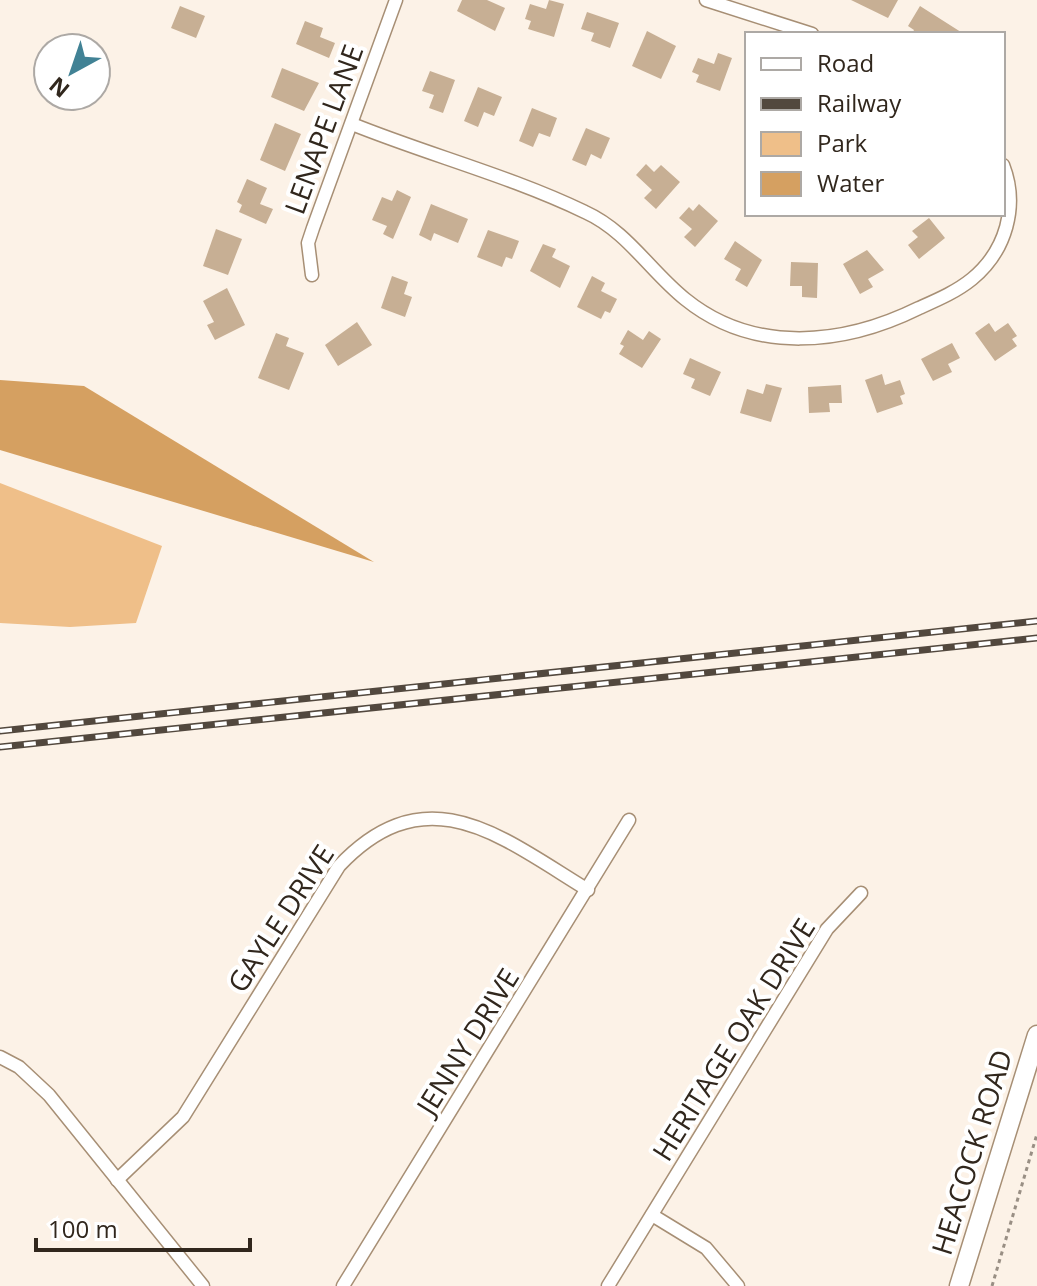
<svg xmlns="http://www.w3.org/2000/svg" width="1037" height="1286" viewBox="0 0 1037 1286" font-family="'Open Sans',sans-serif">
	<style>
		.green { fill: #efbf89 }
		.water { fill: #d5a061 }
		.building { fill: #c7af94 }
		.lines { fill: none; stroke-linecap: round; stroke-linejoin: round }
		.minor-casing { stroke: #a78f75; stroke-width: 15 }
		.secondary-casing { stroke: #a78f75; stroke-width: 21 }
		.path { stroke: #998f84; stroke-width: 3; stroke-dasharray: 4 4; stroke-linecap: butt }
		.minor { stroke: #fff; stroke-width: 12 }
		.secondary { stroke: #fff; stroke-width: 18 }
		.rail-casing { stroke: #52483e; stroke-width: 7 }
		.rail { stroke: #fff; stroke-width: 4; stroke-dasharray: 12; stroke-linecap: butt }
		.labels { text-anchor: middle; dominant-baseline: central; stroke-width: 8; stroke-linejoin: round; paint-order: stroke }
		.street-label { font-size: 28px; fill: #31271d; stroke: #fff }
	</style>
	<rect width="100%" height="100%" fill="#fcf2e7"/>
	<path class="green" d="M 0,483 L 162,546 L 136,623 L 70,627 L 0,623 Z"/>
	<path class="water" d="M 0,380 L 84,386 L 374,562 L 0,450 Z"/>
	<g class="building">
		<path d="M 462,0 L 487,0 L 505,8 L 495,31 L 457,11 Z"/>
		<path d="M 549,0 L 564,4 L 554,37 L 528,29 L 531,21 L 525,19 L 530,4 L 546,9 Z"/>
		<path d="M 851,0 L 898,0 L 888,18 Z"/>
		<path d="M 180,6 L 205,16 L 196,38 L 171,28 Z"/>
		<path d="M 920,6 L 964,34 L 912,34 L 914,30 L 908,26 Z"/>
		<path d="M 587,12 L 619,23 L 610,48 L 591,41 L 594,33 L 581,29 Z"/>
		<path d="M 305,21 L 323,28 L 320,37 L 335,43 L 329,58 L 296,44 Z"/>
		<path d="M 647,31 L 676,46 L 661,79 L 632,66 Z"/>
		<path d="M 718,53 L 732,58 L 720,91 L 696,82 L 699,75 L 692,72 L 698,58 L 714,64 Z"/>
		<path d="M 282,68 L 319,83 L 304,111 L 271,97 Z"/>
		<path d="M 430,71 L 455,80 L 443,113 L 429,108 L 434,95 L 422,91 Z"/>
		<path d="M 478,87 L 502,97 L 494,116 L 484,112 L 478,127 L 464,121 Z"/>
		<path d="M 532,108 L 557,118 L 550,137 L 539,133 L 533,147 L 519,141 Z"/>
		<path d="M 275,123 L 301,134 L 285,171 L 260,160 Z"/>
		<path d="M 586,128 L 610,138 L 601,159 L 591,154 L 586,166 L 572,160 Z"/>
		<path d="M 646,164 L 654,172 L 661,165 L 680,182 L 656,209 L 644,198 L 652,190 L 636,175 Z"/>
		<path d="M 247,179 L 267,188 L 260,204 L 273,209 L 266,224 L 239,212 L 242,205 L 237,202 Z"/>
		<path d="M 397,190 L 411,197 L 393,239 L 383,234 L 387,226 L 372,220 L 382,197 L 392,201 Z"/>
		<path d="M 431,204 L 468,219 L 458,243 L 434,233 L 431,241 L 419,235 Z"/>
		<path d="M 699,204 L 718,221 L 695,247 L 684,237 L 692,229 L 679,218 L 689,207 L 693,211 Z"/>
		<path d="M 929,218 L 945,238 L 919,259 L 908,245 L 918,237 L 912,231 Z"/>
		<path d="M 216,229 L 242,239 L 228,275 L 203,266 Z"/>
		<path d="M 488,230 L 519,241 L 512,259 L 506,257 L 502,267 L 477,257 Z"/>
		<path d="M 735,241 L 762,260 L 747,287 L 735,280 L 741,269 L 724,259 Z"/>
		<path d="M 543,244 L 556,249 L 552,257 L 570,266 L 560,288 L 530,271 Z"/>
		<path d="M 867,250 L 884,270 L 868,279 L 873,287 L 860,294 L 843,264 Z"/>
		<path d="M 791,262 L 818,263 L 817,298 L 802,297 L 802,286 L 790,286 Z"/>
		<path d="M 392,276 L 408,282 L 404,294 L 412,297 L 405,317 L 381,308 Z"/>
		<path d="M 592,276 L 605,283 L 601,291 L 617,299 L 610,313 L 605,311 L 601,319 L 577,307 Z"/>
		<path d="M 227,288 L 245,325 L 215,340 L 207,325 L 214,322 L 203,301 Z"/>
		<path d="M 357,322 L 372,345 L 338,366 L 325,345 Z"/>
		<path d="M 989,323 L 995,332 L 1008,323 L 1017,336 L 1012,339 L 1017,346 L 995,361 L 975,333 Z"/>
		<path d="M 628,330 L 643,340 L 649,331 L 661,339 L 642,368 L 619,354 L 624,346 L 620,344 Z"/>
		<path d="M 276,333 L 289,338 L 286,346 L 304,353 L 289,390 L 258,378 Z"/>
		<path d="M 952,343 L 960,358 L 948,364 L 952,372 L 933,381 L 921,359 Z"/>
		<path d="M 690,358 L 721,372 L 710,396 L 691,388 L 695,379 L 683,374 Z"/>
		<path d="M 882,374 L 885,385 L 900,380 L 905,394 L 900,396 L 903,404 L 877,413 L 865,380 Z"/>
		<path d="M 766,384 L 782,388 L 771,422 L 740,413 L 747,389 L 763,394 Z"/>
		<path d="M 841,385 L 842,403 L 829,403 L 830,412 L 809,413 L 808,387 Z"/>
	</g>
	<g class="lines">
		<g class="minor-casing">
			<g id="minor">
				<path d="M 706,0 L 812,34"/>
				<path d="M 352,124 C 429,155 510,176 585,212 C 627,231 650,271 685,299 C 754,355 844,345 919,308 C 937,300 956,292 972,279 C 1006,251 1019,206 1003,165"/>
				<path d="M 312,275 L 308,243 L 313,228 L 396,0"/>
				<path d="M 0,1057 L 19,1067 L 49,1095 L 203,1286"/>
				<path d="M 117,1180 L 183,1117 L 339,866 C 427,773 501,837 588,890"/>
				<path d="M 652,1215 L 706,1248 L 738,1286"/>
				<path d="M 343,1286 L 629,820"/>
				<path d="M 608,1286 L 827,929 L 861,893"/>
			</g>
		</g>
		<g class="secondary-casing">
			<path id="secondary" d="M 959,1286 L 1037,1035"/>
		</g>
		<path class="path" d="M 992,1286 L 1037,1134"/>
		<use href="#minor" class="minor"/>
		<use href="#secondary" class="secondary"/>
		<g class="rail-casing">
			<g id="rail">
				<path d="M 0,731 L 1037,621"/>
				<path d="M 0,747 L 1037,638"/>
			</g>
		</g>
		<use href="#rail" class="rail"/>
	</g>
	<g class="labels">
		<g class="street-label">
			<text transform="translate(323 129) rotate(-70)">LENAPE LANE</text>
			<text transform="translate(280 918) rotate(-57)">GAYLE DRIVE</text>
			<text transform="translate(733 1039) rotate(-58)">HERITAGE OAK DRIVE</text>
			<text transform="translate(467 1041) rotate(-58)">JENNY DRIVE</text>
			<text transform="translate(971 1152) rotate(-73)">HEACOCK ROAD</text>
		</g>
	</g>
	<rect x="745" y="32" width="260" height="184" fill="#ffffff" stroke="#ada9a5" stroke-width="2"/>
	<rect x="761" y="58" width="40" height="12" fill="#ffffff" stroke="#ada9a5" stroke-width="2"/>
	<text x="817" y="72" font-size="24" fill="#31271d">Road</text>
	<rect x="761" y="98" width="40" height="12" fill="#52483e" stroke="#ada9a5" stroke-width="2"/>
	<text x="817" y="112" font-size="24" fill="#31271d">Railway</text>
	<rect x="761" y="132" width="40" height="24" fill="#efbf89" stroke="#ada9a5" stroke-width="2"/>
	<text x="817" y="152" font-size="24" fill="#31271d">Park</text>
	<rect x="761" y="172" width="40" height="24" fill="#d5a061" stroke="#ada9a5" stroke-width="2"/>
	<text x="817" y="192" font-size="24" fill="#31271d">Water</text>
	<g transform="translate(72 72) rotate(220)"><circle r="38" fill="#ffffff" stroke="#ada9a5" stroke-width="2"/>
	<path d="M0-6L14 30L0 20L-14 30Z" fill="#418295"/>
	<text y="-12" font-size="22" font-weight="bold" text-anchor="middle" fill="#31271d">N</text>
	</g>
	<path d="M36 1238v12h214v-12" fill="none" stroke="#31271d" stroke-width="4"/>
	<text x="48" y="1238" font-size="24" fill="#31271d" stroke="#ffffff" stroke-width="6" paint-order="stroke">100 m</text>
</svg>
